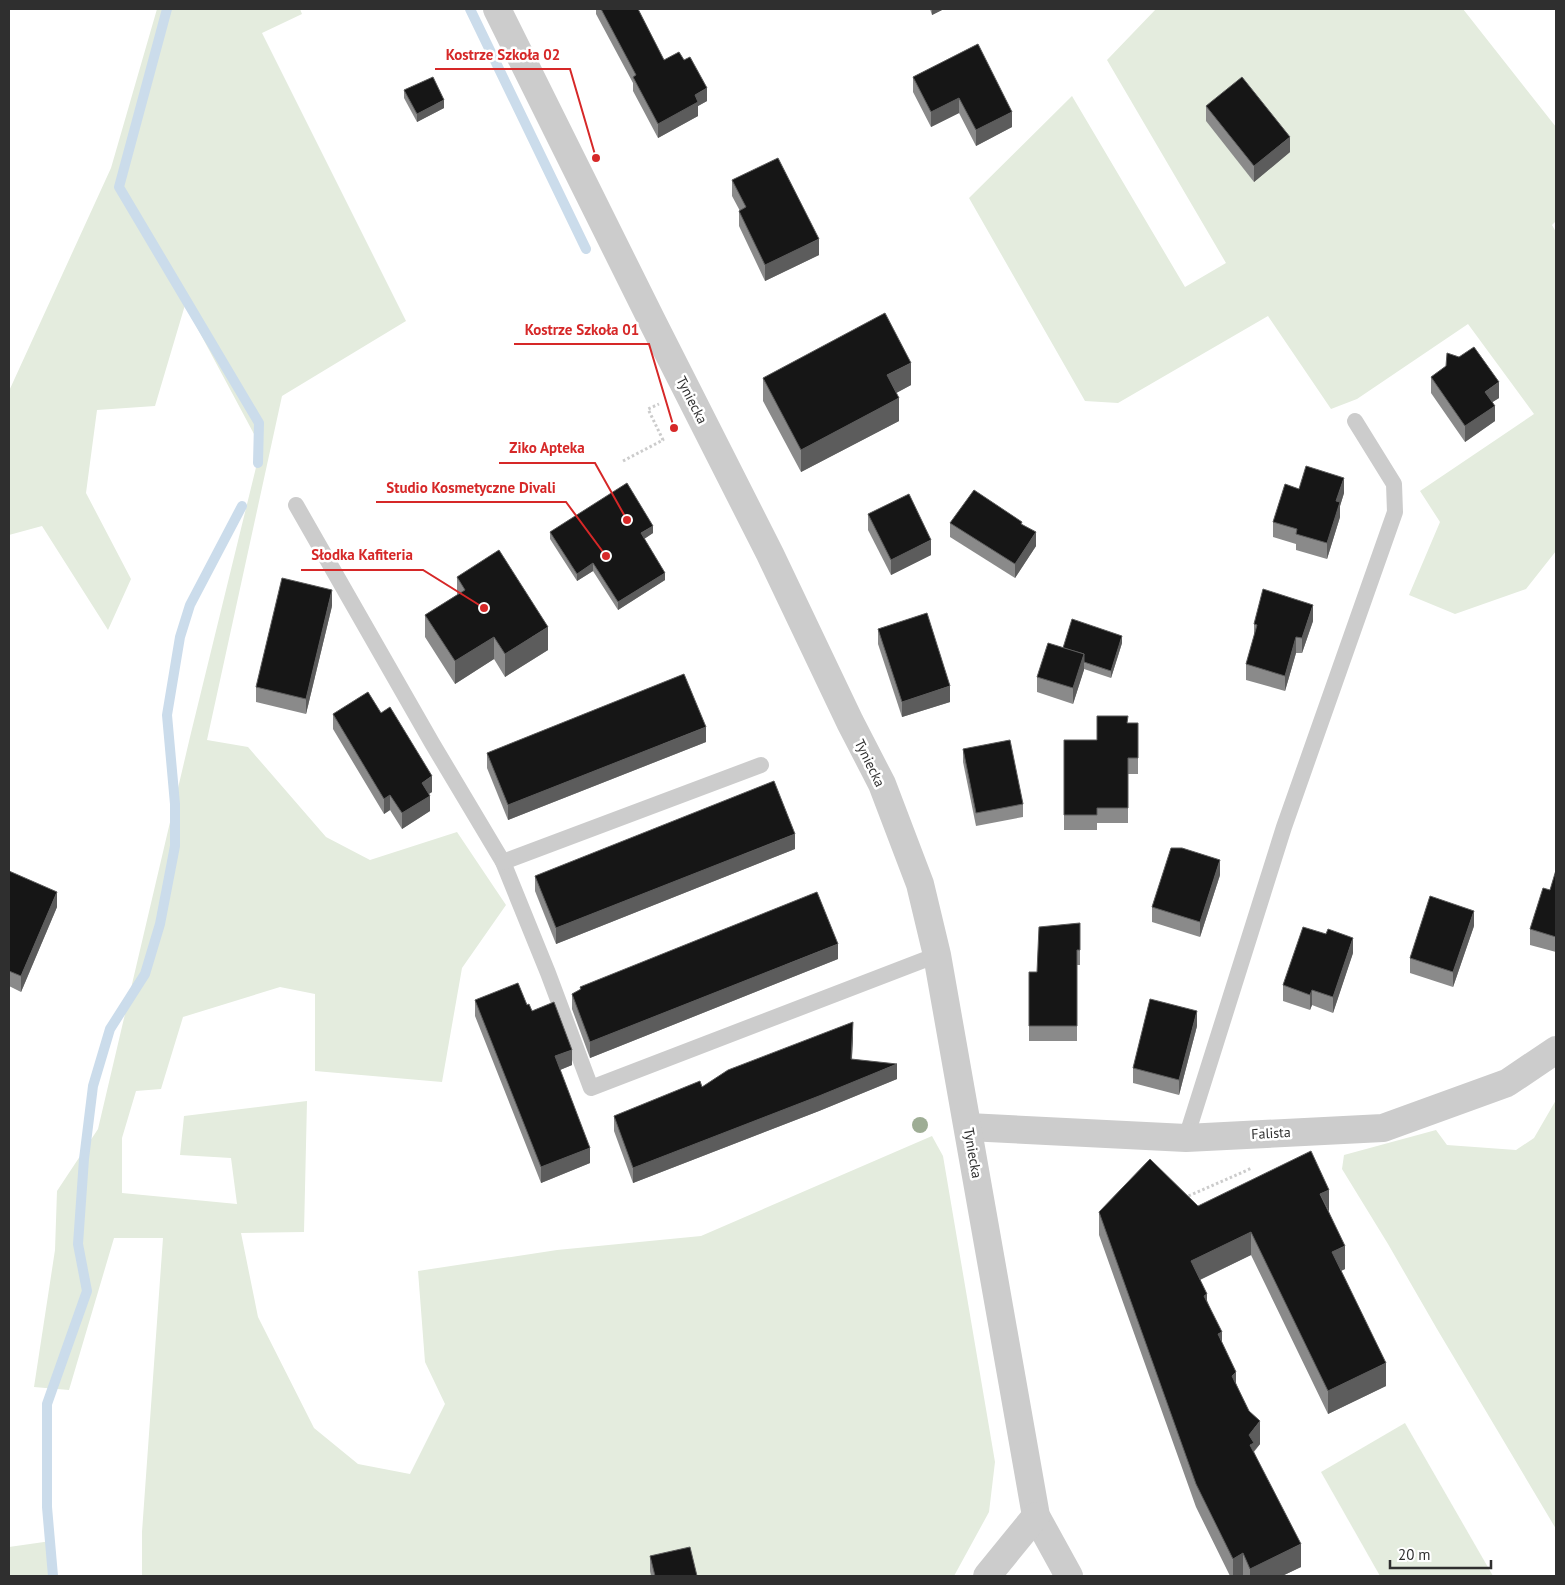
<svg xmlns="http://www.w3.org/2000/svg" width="1565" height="1585" viewBox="0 0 1565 1585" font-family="'PT Sans',sans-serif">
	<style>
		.green { fill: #e4ecde }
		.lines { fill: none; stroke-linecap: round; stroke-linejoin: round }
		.stream { stroke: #cbdceb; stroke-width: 10 }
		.path { stroke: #ccc; stroke-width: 3; stroke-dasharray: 2.5 2.5; stroke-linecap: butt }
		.service { stroke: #ccc; stroke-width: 16 }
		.minor { stroke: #ccc; stroke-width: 28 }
		.tertiary { stroke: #ccc; stroke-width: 28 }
		.tree { fill: #9ead95 }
		.wall { fill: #8a8a8a }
		.shaded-wall { fill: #5c5c5c }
		.building { fill: #161616; stroke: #5c5c5c }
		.labels { text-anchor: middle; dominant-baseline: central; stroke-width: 5; stroke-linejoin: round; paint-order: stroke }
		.street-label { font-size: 14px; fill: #2f2f2f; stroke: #fff }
		.leader { fill: none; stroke: #d62828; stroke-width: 2 }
		.callout-dot { fill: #d62828; stroke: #fff; stroke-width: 2 }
		.callout-label { font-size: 15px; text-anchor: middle; font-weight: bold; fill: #d62828; stroke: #fff; stroke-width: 5; stroke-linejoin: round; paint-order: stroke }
	</style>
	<rect width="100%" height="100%" fill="#fff"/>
	<g class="green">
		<path d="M 157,9 L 300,9 L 302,14 L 262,33 L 406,321 L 282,396 L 207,740 L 248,747 L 326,837 L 370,860 L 457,832 L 506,905 L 462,968 L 442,1082 L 315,1071 L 315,994 L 280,987 L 183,1017 L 161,1089 L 136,1091 L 122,1138 L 122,1193 L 237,1204 L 231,1158 L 180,1155 L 184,1116 L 307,1101 L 304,1232 L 241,1233 L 258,1317 L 314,1428 L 358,1464 L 410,1474 L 445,1404 L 425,1362 L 418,1271 L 557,1250 L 701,1236 L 932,1136 L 943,1156 L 995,1462 L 989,1512 L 954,1576 L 142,1576 L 142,1532 L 163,1238 L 114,1238 L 69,1390 L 34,1387 L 55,1250 L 57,1191 L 98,1129 L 190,737 L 261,447 L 185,305 L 155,406 L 97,410 L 86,493 L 131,579 L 108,630 L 42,526 L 9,535 L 9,391 L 111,168 Z"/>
		<path d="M 1156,9 L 1463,9 L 1556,127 L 1556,221 L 1552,225 L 1556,232 L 1556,551 L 1526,589 L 1455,614 L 1409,595 L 1440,522 L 1420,491 L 1534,414 L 1468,324 L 1357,399 L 1331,409 L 1268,316 L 1118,403 L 1085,401 L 969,198 L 1072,96 L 1185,287 L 1226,263 L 1107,60 Z"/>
		<path d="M 1556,1100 L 1556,1529 L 1437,1329 L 1388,1244 L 1342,1169 L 1344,1155 L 1436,1130 L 1447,1145 L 1516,1150 L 1534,1138 Z"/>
		<path d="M 1405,1423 L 1493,1576 L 1380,1576 L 1321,1472 Z"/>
		<path d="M 51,1541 L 52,1576 L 9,1576 L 9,1547 Z"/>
	</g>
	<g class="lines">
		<g class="stream">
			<path d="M 167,9 L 119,187 L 259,423 L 258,463"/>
			<path d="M 470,9 L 586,249"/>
			<path d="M 53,1576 L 47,1507 L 47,1404 L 87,1291 L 78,1244 L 84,1159 L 93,1086 L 110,1029 L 145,974 L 160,924 L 175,846 L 175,804 L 167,715 L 180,637 L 190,605 L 242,506"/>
		</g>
		<g class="path">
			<path d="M 623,461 L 663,440 L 648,409 L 659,404"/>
			<path d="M 1184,1198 L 1252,1168"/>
		</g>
		<g class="service">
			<path d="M 296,505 L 432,743 L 503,862 L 548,973 L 591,1088 L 937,955"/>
			<path d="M 503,862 L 761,765"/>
			<path d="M 1186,1138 L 1284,827 L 1395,512 L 1394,484 L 1355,421"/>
		</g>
		<path class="minor" d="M 968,1127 L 1186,1138 L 1383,1128 L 1507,1083 L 1556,1050"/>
		<g class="tertiary">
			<path d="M 497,9 L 652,321 L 770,554 L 850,722 L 882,784 L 920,884 L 937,955 L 1036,1516 L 1069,1576"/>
			<path d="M 987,1576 L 1036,1516"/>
		</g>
	</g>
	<circle class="tree" cx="920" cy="1125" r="8"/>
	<g class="wall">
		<path d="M 596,9 L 638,9 L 664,60 L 707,101 L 698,106 L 698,116 L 658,138 L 633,91 L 633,83 L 596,14 Z"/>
		<path d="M 930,9 L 944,9 L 932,15 Z"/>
		<path d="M 978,44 L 1012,127 L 976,146 L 959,113 L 931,127 L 913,92 L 913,77 Z"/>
		<path d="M 404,90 L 444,108 L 417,122 L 404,98 Z"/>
		<path d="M 1206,106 L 1290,152 L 1254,182 L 1206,121 Z"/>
		<path d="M 732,180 L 819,255 L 765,281 L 739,226 L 739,211 L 740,211 L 732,196 Z"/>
		<path d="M 1431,377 L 1499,398 L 1492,402 L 1495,421 L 1465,442 L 1431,393 Z"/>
		<path d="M 763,378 L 911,385 L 896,393 L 899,421 L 801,472 L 763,401 Z"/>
		<path d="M 1299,489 L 1344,493 L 1340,506 L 1340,517 L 1327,559 L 1296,550 L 1296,544 L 1273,537 L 1273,522 Z"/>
		<path d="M 868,514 L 931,555 L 891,575 L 868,530 Z"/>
		<path d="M 950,523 L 1022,524 L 1036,546 L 1015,578 L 950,537 Z"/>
		<path d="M 550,532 L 653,533 L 644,539 L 665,580 L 618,610 L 593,571 L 577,581 L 550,539 Z"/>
		<path d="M 457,577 L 548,650 L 505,677 L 494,659 L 455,684 L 425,637 L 425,615 L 457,595 Z"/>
		<path d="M 332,606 L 306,714 L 256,702 L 256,687 Z"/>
		<path d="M 1313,621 L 1302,653 L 1296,653 L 1285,691 L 1246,680 L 1246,664 L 1254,638 L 1254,624 Z"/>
		<path d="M 878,629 L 950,702 L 902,717 L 878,644 Z"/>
		<path d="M 1122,643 L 1111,678 L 1084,669 L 1073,704 L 1037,692 L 1037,677 L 1063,648 Z"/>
		<path d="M 381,713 L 432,792 L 429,794 L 430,811 L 402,829 L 390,810 L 384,814 L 333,729 L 333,714 Z"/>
		<path d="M 1127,723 L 1138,758 L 1138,774 L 1128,774 L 1128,823 L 1097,823 L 1097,830 L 1064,830 L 1064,740 L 1097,740 Z"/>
		<path d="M 706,742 L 508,820 L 487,768 L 487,753 Z"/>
		<path d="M 963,749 L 1023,804 L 1023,817 L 976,826 L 963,762 Z"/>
		<path d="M 795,849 L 556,944 L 535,891 L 535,876 Z"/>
		<path d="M 1556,870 L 1556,952 L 1530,945 L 1530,929 L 1550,890 Z"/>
		<path d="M 9,871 L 57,907 L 21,992 L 9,986 Z"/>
		<path d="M 1220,875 L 1200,937 L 1152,922 L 1152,907 Z"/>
		<path d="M 1080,923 L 1080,965 L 1077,965 L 1077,1041 L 1029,1041 L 1029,972 L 1037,972 Z"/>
		<path d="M 1474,926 L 1453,987 L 1410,973 L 1410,958 Z"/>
		<path d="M 1353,953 L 1333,1013 L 1312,1005 L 1310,1010 L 1283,1001 L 1283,985 Z"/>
		<path d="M 838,959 L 590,1058 L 572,1009 L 572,994 L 580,990 L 580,987 Z"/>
		<path d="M 475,1000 L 527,1005 L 572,1065 L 560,1070 L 590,1163 L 541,1183 L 475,1016 Z"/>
		<path d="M 1197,1026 L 1179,1095 L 1133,1083 L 1133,1068 Z"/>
		<path d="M 853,1037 L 852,1059 L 897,1079 L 819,1111 L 633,1183 L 614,1131 L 614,1116 Z"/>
		<path d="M 1198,1206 L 1329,1212 L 1345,1269 L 1341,1271 L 1386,1386 L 1328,1414 L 1251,1255 L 1200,1280 L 1236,1383 L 1260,1444 L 1254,1452 L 1301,1567 L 1282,1576 L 1230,1576 L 1196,1507 L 1099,1235 L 1099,1212 Z"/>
		<path d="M 650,1556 L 697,1576 L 651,1576 L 650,1571 Z"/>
	</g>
	<g class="shaded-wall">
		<path d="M 932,9 L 944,9 L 932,15 Z"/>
		<path d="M 707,88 L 707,101 L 698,106 L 698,116 L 658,138 L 658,124 L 695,95 Z"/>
		<path d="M 959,98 L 959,113 L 931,127 L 931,112 Z"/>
		<path d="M 444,100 L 444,108 L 417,122 L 417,114 Z"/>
		<path d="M 1012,112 L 1012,127 L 976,146 L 976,130 Z"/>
		<path d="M 1290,137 L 1290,152 L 1254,182 L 1254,166 Z"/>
		<path d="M 819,239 L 819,255 L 765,281 L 765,265 Z"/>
		<path d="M 911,363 L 911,385 L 887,398 L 887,375 Z"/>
		<path d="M 1499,382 L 1499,398 L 1485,407 L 1485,392 Z"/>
		<path d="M 899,398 L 899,421 L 801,472 L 801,450 Z"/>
		<path d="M 1495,406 L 1495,421 L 1465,442 L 1465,426 Z"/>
		<path d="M 1344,478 L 1344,493 L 1340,506 L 1340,517 L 1327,559 L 1327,543 L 1336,501 Z"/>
		<path d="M 653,526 L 653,533 L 641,541 L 641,533 Z"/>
		<path d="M 1036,532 L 1036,546 L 1015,578 L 1015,564 Z"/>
		<path d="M 931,540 L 931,555 L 891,575 L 891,560 Z"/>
		<path d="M 593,563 L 593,571 L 577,581 L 577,574 Z"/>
		<path d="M 665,573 L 665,580 L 618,610 L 618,602 Z"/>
		<path d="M 332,590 L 332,606 L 306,714 L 306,699 Z"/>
		<path d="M 1313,605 L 1313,621 L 1302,653 L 1302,638 Z"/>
		<path d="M 548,627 L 548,650 L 505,677 L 505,654 Z"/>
		<path d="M 1122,636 L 1122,643 L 1111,678 L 1111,671 Z"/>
		<path d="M 494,637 L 494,659 L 455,684 L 455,661 Z"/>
		<path d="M 1296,637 L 1296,653 L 1285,691 L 1285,676 Z"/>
		<path d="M 1084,654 L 1084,670 L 1073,704 L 1073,688 Z"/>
		<path d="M 950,686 L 950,702 L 902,717 L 902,702 Z"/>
		<path d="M 706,727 L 706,742 L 508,820 L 508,805 Z"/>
		<path d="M 432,776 L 432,792 L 422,798 L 422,783 Z"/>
		<path d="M 390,795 L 390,810 L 384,814 L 384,799 Z"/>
		<path d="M 430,796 L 430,811 L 402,829 L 402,813 Z"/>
		<path d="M 795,834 L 795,849 L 556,944 L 556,928 Z"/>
		<path d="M 1220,860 L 1220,875 L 1200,937 L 1200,922 Z"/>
		<path d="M 57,892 L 57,907 L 21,992 L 21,976 Z"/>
		<path d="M 1474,911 L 1474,926 L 1453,987 L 1453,972 Z"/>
		<path d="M 1353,938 L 1353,953 L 1333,1013 L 1333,997 Z"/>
		<path d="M 838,944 L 838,959 L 590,1058 L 590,1042 Z"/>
		<path d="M 1312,990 L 1312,1005 L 1310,1010 L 1310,995 Z"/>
		<path d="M 1197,1011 L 1197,1026 L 1179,1095 L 1179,1080 Z"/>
		<path d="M 853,1022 L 853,1037 L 851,1074 L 851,1059 Z"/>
		<path d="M 572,1050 L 572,1065 L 555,1072 L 555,1056 Z"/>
		<path d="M 897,1064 L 897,1079 L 819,1111 L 633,1183 L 633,1168 Z"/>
		<path d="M 590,1148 L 590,1163 L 541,1183 L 541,1167 Z"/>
		<path d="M 1329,1190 L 1329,1212 L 1320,1194 Z"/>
		<path d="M 1251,1232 L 1251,1255 L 1191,1284 L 1191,1261 Z"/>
		<path d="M 1345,1246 L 1345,1269 L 1332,1275 L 1332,1252 Z"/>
		<path d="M 1207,1294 L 1207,1316 L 1204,1296 Z"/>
		<path d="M 1222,1332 L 1222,1355 L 1218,1334 Z"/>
		<path d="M 1386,1363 L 1386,1386 L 1328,1414 L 1328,1391 Z"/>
		<path d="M 1236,1372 L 1236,1395 L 1232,1376 Z"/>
		<path d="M 1260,1421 L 1260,1444 L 1254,1451 L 1254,1466 L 1249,1435 Z"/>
		<path d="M 1301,1544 L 1301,1567 L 1282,1576 L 1250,1576 L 1250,1569 Z"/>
		<path d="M 1243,1553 L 1243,1576 L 1233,1576 L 1233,1559 Z"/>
	</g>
	<g class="building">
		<path d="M 601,9 L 638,9 L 664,60 L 679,52 L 684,60 L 690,57 L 707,88 L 695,95 L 698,102 L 658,124 L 633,77 L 636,75 Z"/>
		<path d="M 978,44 L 1012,112 L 976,130 L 959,98 L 931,112 L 913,77 Z"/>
		<path d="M 433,77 L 444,100 L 417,114 L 404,90 Z"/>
		<path d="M 1242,77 L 1290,137 L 1254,166 L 1206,106 Z"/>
		<path d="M 778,158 L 819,239 L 765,265 L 739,211 L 746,207 L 732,180 Z"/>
		<path d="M 885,313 L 911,363 L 887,375 L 899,398 L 801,450 L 763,378 Z"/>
		<path d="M 1474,347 L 1499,382 L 1485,392 L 1495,406 L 1465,426 L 1431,377 L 1446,366 L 1447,353 L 1459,357 Z"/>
		<path d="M 1306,466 L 1344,478 L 1336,501 L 1340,502 L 1327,543 L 1296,534 L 1297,529 L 1273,522 L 1285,484 L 1299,489 Z"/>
		<path d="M 627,483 L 653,526 L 641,533 L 665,573 L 618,602 L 593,563 L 577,574 L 550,532 Z"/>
		<path d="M 974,490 L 1022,522 L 1021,524 L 1036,532 L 1015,564 L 950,523 Z"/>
		<path d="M 909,494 L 931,540 L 891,560 L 868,514 Z"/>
		<path d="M 499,550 L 548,627 L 505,654 L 494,637 L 455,661 L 425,615 L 465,590 L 457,577 Z"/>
		<path d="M 282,578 L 332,590 L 306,699 L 256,687 Z"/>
		<path d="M 1263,589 L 1313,605 L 1302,638 L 1296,637 L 1285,676 L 1246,664 L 1257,625 L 1254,624 Z"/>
		<path d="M 927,613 L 950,686 L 902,702 L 878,629 Z"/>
		<path d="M 1072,619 L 1122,636 L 1111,671 L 1084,662 L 1084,654 L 1063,648 Z"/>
		<path d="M 1048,643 L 1084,654 L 1073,688 L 1037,677 Z"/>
		<path d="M 684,674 L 706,727 L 508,805 L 487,753 Z"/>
		<path d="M 368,692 L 381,713 L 390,707 L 432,776 L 422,783 L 430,796 L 402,813 L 390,795 L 384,799 L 333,714 Z"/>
		<path d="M 1097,716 L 1128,716 L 1127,723 L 1138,723 L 1138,758 L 1128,758 L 1128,808 L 1097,808 L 1097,815 L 1064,815 L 1064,740 L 1097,740 Z"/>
		<path d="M 1010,740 L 1023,804 L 976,813 L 963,749 Z"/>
		<path d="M 774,781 L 795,834 L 556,928 L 535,876 Z"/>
		<path d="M 1171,848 L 1182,848 L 1220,860 L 1200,922 L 1152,907 Z"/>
		<path d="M 1556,870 L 1556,937 L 1530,929 L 1543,888 L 1550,890 Z"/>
		<path d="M 9,871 L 57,892 L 21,976 L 9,971 Z"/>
		<path d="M 817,892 L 838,944 L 590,1042 L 572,994 L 581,989 L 580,987 Z"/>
		<path d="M 1430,896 L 1474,911 L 1453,972 L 1410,958 Z"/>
		<path d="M 1080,923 L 1080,950 L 1077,950 L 1077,1026 L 1029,1026 L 1029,972 L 1037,972 L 1039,927 Z"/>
		<path d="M 1303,927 L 1326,934 L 1328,929 L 1353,938 L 1333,997 L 1312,990 L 1310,995 L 1283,985 Z"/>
		<path d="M 518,983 L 527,1005 L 529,1004 L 532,1011 L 554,1002 L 572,1050 L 555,1056 L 590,1148 L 541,1167 L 475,1000 Z"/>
		<path d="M 1150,999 L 1197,1011 L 1179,1080 L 1133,1068 Z"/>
		<path d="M 853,1022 L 851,1059 L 897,1064 L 819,1096 L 633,1168 L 614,1116 L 700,1081 L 702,1087 L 728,1070 Z"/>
		<path d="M 1311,1151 L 1329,1190 L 1320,1194 L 1345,1246 L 1332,1252 L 1386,1363 L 1328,1391 L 1251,1232 L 1191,1261 L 1207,1294 L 1204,1296 L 1222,1332 L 1218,1334 L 1236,1372 L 1232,1376 L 1249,1411 L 1260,1421 L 1249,1435 L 1254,1443 L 1250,1445 L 1301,1544 L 1250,1569 L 1243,1553 L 1233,1559 L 1196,1484 L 1099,1212 L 1150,1159 L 1198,1206 Z"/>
		<path d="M 690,1547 L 697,1576 L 655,1576 L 650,1556 Z"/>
	</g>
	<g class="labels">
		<g class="street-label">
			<text transform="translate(692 400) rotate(63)">Tyniecka</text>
			<text transform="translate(870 763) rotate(64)">Tyniecka</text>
			<text transform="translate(1271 1133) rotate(-3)">Falista</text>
			<text transform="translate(973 1153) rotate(80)">Tyniecka</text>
		</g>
	</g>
	<path class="leader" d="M596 158L570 69H435M674 428L649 344H514M627 520L595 463H499M606 556L566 502H376M484 608L423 570H301"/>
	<g class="callout-dot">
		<circle cx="596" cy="158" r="5"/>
		<circle cx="674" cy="428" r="5"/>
		<circle cx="627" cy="520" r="5"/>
		<circle cx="606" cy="556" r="5"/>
		<circle cx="484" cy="608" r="5"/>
	</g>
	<g class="callout-label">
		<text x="503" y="60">Kostrze Szkoła 02</text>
		<text x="582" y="335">Kostrze Szkoła 01</text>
		<text x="547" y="453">Ziko Apteka</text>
		<text x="471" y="493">Studio Kosmetyczne Divali</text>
		<text x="362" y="560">Słodka Kafiteria</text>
	</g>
	<rect width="1565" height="1585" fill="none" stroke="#2f2f2f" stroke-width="20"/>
	<path d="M1390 1560v8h101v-8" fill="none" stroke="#2f2f2f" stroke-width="2.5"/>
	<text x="1398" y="1560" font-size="15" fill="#2f2f2f" stroke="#ffffff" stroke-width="4" paint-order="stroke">20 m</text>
</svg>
